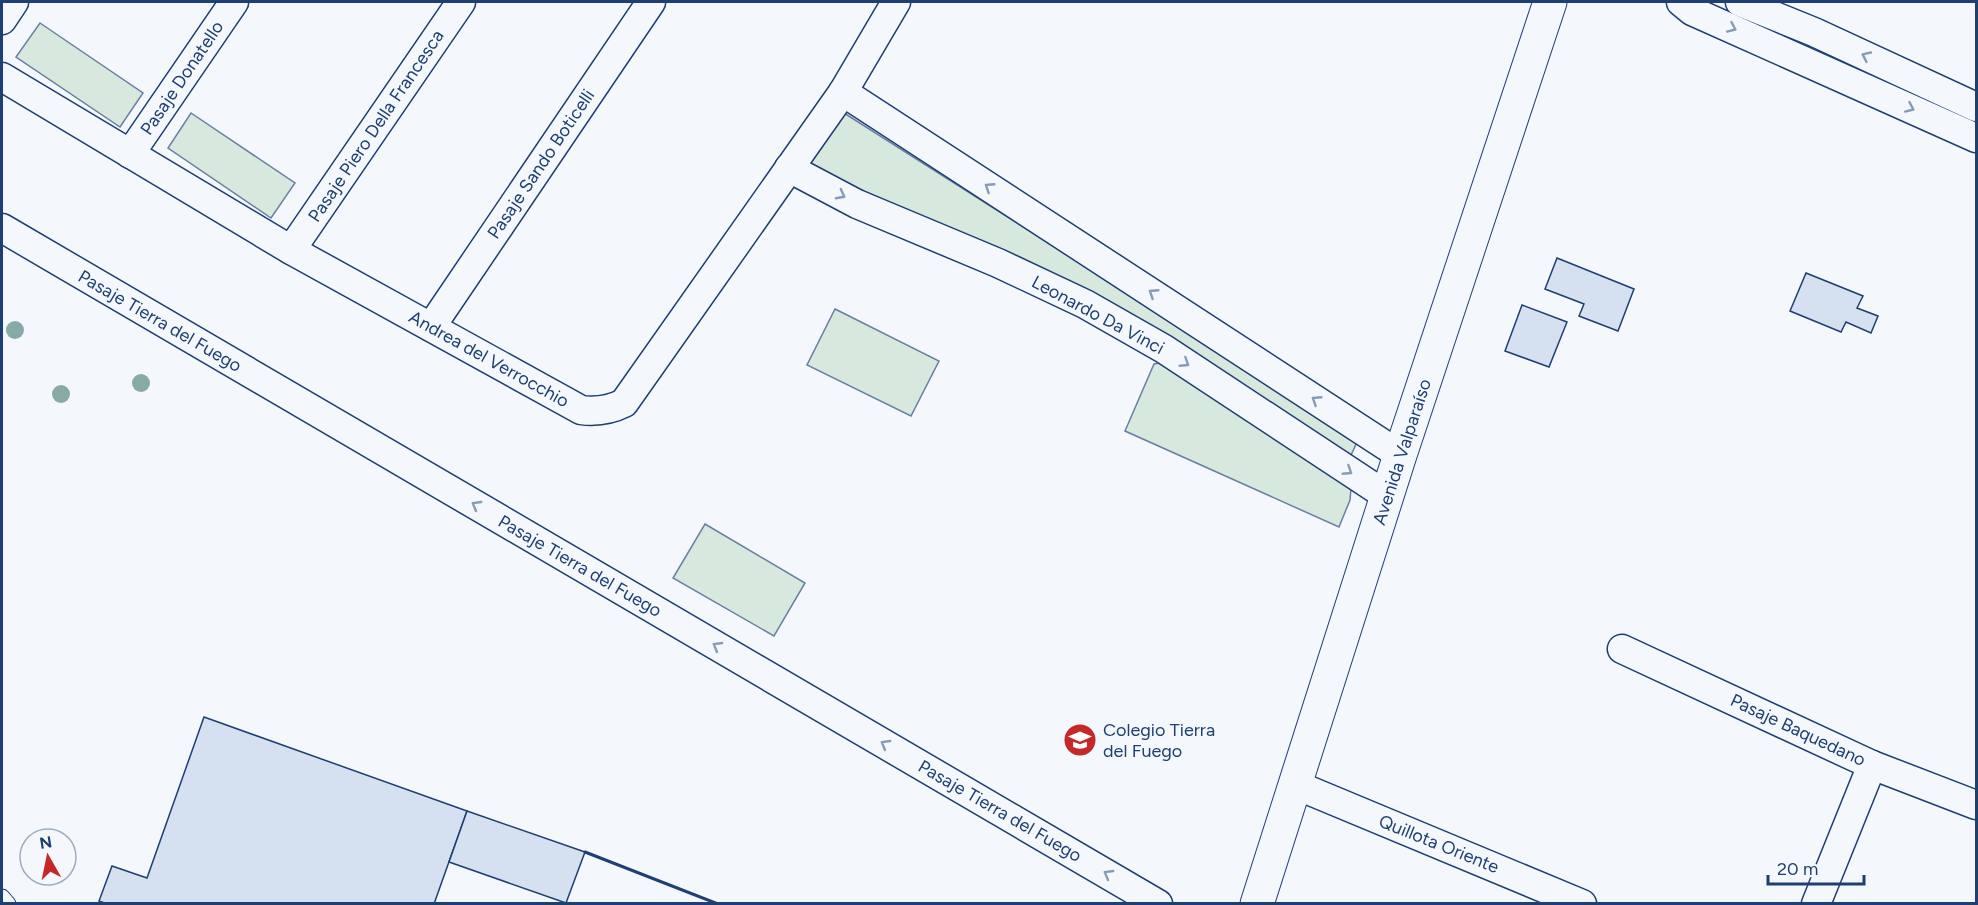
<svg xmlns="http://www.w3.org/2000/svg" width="1978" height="905" viewBox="0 0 1978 905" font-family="Figtree,sans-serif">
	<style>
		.green { fill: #d7e8df; stroke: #687fa3; stroke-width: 1.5 }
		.building { fill: #d5e0f0; stroke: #1d3f73; stroke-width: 1.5 }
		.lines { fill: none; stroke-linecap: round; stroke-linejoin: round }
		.service-casing { stroke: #1d3f73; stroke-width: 17 }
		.minor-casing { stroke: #1d3f73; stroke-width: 31 }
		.secondary-casing { stroke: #1d3f73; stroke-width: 35 }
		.service { stroke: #f4f7fb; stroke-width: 15 }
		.minor { stroke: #f4f7fb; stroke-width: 28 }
		.secondary { stroke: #f4f7fb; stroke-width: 33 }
		.wall { stroke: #1d3f73; stroke-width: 3 }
		.tree { fill: #86aba6 }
		.oneway { stroke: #889bb7 }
		.labels { text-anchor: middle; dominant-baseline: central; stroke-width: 4.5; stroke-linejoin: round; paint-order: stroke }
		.street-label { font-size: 18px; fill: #1d3f73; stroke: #f4f7fb }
		.poi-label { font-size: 18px; fill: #1d3f73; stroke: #f4f7fb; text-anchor: start }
	</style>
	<rect width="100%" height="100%" fill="#f4f7fb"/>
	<g class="green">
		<path d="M 40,23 L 143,93 L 120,127 L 16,57 Z"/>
		<path d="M 191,113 L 295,183 L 271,218 L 168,148 Z"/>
		<path d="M 844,113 L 1358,440 L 1351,455 L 1087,291 L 808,166 Z"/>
		<path d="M 835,309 L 939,361 L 911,416 L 807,365 Z"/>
		<path d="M 1159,363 L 1247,412 L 1351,488 L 1350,500 L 1339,527 L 1125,431 L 1154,364 Z"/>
		<path d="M 705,524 L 805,583 L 774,636 L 673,578 Z"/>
	</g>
	<g class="building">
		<path d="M 1557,258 L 1634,289 L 1618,331 L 1579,316 L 1584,304 L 1545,289 Z"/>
		<path d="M 1806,273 L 1863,296 L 1857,308 L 1878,316 L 1871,333 L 1846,322 L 1841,332 L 1790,311 Z"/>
		<path d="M 1522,305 L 1567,322 L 1549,367 L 1505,351 Z"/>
		<path d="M 204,717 L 467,811 L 434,904 L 107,904 L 99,901 L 112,866 L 147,878 Z"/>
		<path d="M 467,811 L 585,852 L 566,903 L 449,862 Z"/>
	</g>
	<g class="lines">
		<g class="service-casing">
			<path id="service" d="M 2,897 L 8,904"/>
		</g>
		<g class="minor-casing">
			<g id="minor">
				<path d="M 1681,2 L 1692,11 L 1976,138"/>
				<path d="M 1740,2 L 1814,32 L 1976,107"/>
				<path d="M 2,20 L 14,2"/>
				<path d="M 2,77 L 291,250 L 581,410 C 596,412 610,410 624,403 L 843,92 L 896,2"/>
				<path d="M 843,92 L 1400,455"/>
				<path d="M 130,154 L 234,2"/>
				<path d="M 789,168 L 857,204 L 998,263 L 1085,304 L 1164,349 L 1387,496"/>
				<path d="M 2,228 L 1158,904"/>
				<path d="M 291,250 L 461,2"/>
				<path d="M 431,327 L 651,2"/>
				<path d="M 1622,649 L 1872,765 L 1976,805"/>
				<path d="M 1296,785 L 1582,904"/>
				<path d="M 1816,904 L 1872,765"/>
			</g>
		</g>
		<g class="secondary-casing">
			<path id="secondary" d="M 1257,904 L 1400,455 L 1550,2"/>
		</g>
		<use href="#service" class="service"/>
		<use href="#minor" class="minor"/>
		<use href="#secondary" class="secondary"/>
		<path class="wall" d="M 585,852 L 718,904"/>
	</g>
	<g class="tree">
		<circle cx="15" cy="330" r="9"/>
		<circle cx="141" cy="383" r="9"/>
		<circle cx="61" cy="394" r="9"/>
	</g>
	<defs><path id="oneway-chevron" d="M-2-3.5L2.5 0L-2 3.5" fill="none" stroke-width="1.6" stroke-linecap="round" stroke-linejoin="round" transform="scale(1.5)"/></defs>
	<g class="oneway">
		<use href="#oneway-chevron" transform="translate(1732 28) rotate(24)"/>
		<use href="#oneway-chevron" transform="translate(1866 56) rotate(-155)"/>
		<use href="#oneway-chevron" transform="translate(1910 108) rotate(24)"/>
		<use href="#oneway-chevron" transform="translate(989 187) rotate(-147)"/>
		<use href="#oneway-chevron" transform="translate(841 195) rotate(28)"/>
		<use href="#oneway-chevron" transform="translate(1153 293) rotate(-147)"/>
		<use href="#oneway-chevron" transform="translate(1185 363) rotate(33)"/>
		<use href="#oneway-chevron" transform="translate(1316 400) rotate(-147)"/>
		<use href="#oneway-chevron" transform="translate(1348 471) rotate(33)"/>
		<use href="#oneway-chevron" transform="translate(476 505) rotate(-150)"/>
		<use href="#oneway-chevron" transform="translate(717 646) rotate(-150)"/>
		<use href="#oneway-chevron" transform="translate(885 744) rotate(-150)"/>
		<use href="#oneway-chevron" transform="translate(1108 874) rotate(-150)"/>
	</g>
	<defs>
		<g id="school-disc" transform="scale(1.725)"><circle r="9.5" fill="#c62828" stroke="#f4f7fb"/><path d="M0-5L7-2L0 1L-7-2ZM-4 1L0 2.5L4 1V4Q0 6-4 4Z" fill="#fff"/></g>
	</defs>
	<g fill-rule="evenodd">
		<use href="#school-disc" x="1080" y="740"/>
	</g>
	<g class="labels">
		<g class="street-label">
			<text transform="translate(182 78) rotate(-56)">Pasaje Donatello</text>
			<text transform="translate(376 126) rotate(-56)">Pasaje Piero Della Francesca</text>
			<text transform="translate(541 164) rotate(-56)">Pasaje Sando Boticelli</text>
			<text transform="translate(1098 315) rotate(28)">Leonardo Da Vinci</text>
			<text transform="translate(160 321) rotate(30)">Pasaje Tierra del Fuego</text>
			<text transform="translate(489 359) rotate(29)">Andrea del Verrocchio</text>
			<text transform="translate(1402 452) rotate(-72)">Avenida Valparaíso</text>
			<text transform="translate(580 566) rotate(30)">Pasaje Tierra del Fuego</text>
			<text transform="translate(1798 730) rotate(25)">Pasaje Baquedano</text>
			<text transform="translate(1000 811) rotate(30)">Pasaje Tierra del Fuego</text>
			<text transform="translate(1439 844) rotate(22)">Quillota Oriente</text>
		</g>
		<g class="poi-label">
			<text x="1103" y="730">Colegio Tierra<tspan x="1103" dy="21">del Fuego</tspan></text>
		</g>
	</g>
	<rect width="1978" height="905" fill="none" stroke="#1d3f73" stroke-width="6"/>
	<g transform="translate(48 857) rotate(351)"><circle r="28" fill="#f4f7fb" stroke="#9eadc5" stroke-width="1.5"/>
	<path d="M0-4.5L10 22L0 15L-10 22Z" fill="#c62828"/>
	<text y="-9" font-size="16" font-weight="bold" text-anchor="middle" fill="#1d3f73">N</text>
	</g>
	<path d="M1768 875v9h96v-9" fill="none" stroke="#1d3f73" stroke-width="3"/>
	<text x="1777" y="875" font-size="18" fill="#1d3f73" stroke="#f4f7fb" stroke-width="4.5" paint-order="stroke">20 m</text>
</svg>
